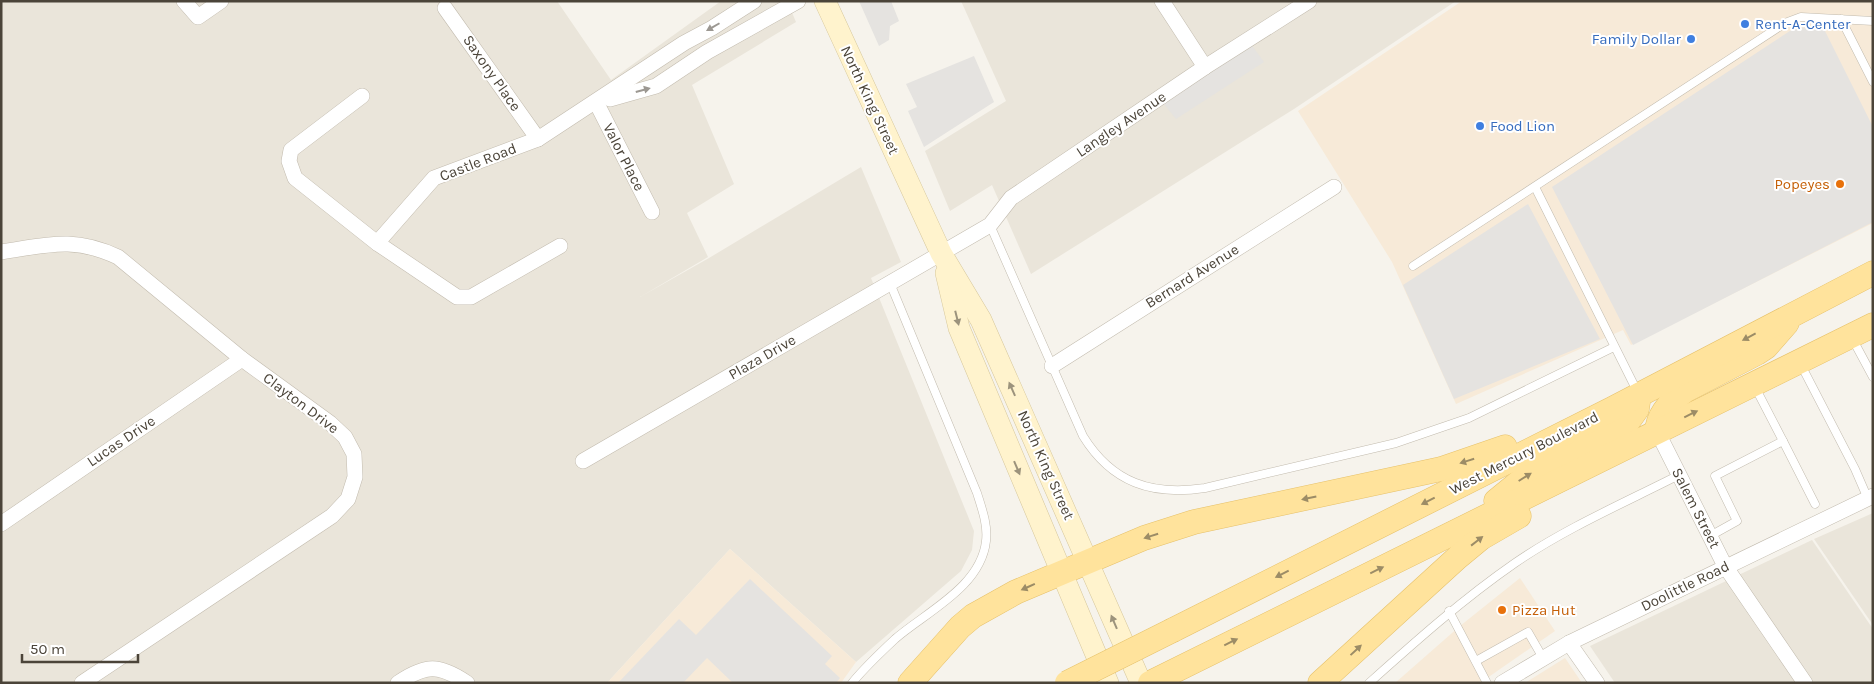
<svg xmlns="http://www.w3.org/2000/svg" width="1874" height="684" viewBox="0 0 1874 684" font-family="Karla,sans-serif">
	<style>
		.residential { fill: #eae5da }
		.commercial { fill: #f7ead8 }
		.parking { fill: #e5e3e0 }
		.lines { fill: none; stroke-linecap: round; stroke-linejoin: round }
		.service-casing { stroke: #c2bbae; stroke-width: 9 }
		.minor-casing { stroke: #c2bbae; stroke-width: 16 }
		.secondary-casing { stroke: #d6c79b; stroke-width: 22 }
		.primary-casing { stroke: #e6c16a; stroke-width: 25 }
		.service { stroke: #fff; stroke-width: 8 }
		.minor { stroke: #fff; stroke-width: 15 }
		.secondary { stroke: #fff3cd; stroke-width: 21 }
		.primary { stroke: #ffe39c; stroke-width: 24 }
		.primary-bridge-casing { stroke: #e6c16a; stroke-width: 25; stroke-linecap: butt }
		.primary-bridge { stroke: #ffe39c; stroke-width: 24 }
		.oneway { fill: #9c9892 }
		.oneway2 { fill: #9c937c }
		.oneway3 { fill: #9c8c66 }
		.shop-dot { fill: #3f7fe0; stroke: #fff; stroke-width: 2 }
		.food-dot { fill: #e8710a; stroke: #fff; stroke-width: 2 }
		.labels { text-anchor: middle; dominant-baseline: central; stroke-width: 4; stroke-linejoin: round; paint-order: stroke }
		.shop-label { font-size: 15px; fill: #366cbe; stroke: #fff; text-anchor: start }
		.street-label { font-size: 15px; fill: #4b4439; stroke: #fff }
		.food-label { font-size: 15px; fill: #c56008; stroke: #fff; text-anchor: end }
	</style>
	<rect width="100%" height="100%" fill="#f6f3ec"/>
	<g class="residential">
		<path d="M 1,1 L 557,1 L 611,80 L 721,1 L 787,1 L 796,22 L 692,85 L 734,184 L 687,213 L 708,257 L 640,297 L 709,258 L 861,167 L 901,262 L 871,278 L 974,531 L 972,550 L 961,571 L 856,662 L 730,549 L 607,683 L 1,683 Z"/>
		<path d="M 961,1 L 1456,1 L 1294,109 L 1031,274 L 992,185 L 950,211 L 925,151 L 1006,101 Z"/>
		<path d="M 1873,513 L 1873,625 L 1814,539 Z"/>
		<path d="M 1812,540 L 1873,629 L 1873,683 L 1615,683 L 1590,646 Z"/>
	</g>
	<g class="commercial">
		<path d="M 1462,1 L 1873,1 L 1873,223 L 1631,345 L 1623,330 L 1456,404 L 1392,262 L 1298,111 Z"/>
		<path d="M 730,549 L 856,662 L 841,683 L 607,683 Z"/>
		<path d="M 1520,578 L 1555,631 L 1480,683 L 1395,683 L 1460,626 Z"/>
		<path d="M 1565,658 L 1582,683 L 1525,683 Z"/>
	</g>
	<g class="parking">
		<path d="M 859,1 L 891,1 L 899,21 L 890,26 L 889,40 L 879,46 Z"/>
		<path d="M 1796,27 L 1824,29 L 1873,127 L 1873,222 L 1633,345 L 1552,187 Z"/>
		<path d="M 1248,40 L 1264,62 L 1176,119 L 1159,98 Z"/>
		<path d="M 974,56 L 994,102 L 924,147 L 908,111 L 917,107 L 906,84 Z"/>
		<path d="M 1528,204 L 1600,339 L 1454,399 L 1403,285 Z"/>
		<path d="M 750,579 L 832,656 L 825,664 L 840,678 L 836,683 L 733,683 L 707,658 L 683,683 L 618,683 L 679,619 L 696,635 Z"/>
	</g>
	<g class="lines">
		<g class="service-casing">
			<g id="service">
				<path d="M 1841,19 L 1873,82"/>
				<path d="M 1535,187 L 1638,393"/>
				<path d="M 990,225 L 1083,436 C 1112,483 1152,496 1205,488 L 1396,443 L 1469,418 L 1614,347"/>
				<path d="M 1413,266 L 1785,23 L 1801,17 L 1873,21"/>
				<path d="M 1852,338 L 1873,377"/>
				<path d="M 1800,363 L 1855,469 L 1868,499"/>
				<path d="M 1783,441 L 1815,504"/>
				<path d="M 1710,536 L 1737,521 L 1715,476 L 1783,441 L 1755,387"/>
				<path d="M 1449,611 L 1487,683"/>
				<path d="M 1476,661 L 1528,632 L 1543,658"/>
				<path d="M 852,683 C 865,667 880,653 895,639 C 926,612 981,587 986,541 C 988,525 982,509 977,493 L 890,283"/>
				<path d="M 1369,683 C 1416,641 1463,599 1515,563 C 1566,528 1624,503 1679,475"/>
			</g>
		</g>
		<g class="minor-casing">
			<g id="minor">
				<path d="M 184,1 L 198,17 L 221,1"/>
				<path d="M 1162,1 L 1205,67"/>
				<path d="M 445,8 L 538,139"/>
				<path d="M 362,96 L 291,150 L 289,161 L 295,178 L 377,243 L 457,297 L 471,297 L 560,246"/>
				<path d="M 610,99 L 656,86 L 707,52 L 798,1"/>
				<path d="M 596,102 L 652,212"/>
				<path d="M 377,243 L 434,178 L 538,139 L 684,43 L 712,28 L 754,1"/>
				<path d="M 1,252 C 48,245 73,236 118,257 L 242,359 L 330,423 L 345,437 L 354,454 L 355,477 L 348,499 L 332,516 L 82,683"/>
				<path d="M 1052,366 L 1334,187"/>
				<path d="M 1657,431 L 1725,566 L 1805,683"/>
				<path d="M 583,461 L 990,225 L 1011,198 L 1205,67 L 1309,1"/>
				<path d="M 1,524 L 242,359"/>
				<path d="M 1569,643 L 1597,683"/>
				<path d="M 398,683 C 426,664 439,664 467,683"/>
				<path d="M 1502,683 L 1569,643 L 1873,496"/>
			</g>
		</g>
		<g class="secondary-casing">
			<g id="secondary">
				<path d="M 825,1 L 941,253 L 981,320 L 1141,683"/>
				<path d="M 946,273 L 959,328 L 1108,683"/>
			</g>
		</g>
		<g class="primary-casing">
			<g id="primary">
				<path d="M 1657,431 C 1658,413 1672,400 1686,390 L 1757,353 L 1766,347 L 1787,323"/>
				<path d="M 1496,501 L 1529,474 L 1627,423 L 1637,409 L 1639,395"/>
				<path d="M 1173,630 L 1612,409 L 1873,273"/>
				<path d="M 910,683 L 960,627 L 973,616 L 1016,592 L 1144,538 L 1194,522 L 1441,469 L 1505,447"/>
				<path d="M 1150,683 L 1873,325"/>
				<path d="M 1320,683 L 1458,557 L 1481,538 L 1519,516"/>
			</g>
		</g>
		<use href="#service" class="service"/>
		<use href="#minor" class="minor"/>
		<use href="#secondary" class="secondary"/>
		<use href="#primary" class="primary"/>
		<g class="primary-bridge-casing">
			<path id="primary-bridge" d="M 1067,683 L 1173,630"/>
		</g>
		<use href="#primary-bridge" class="primary-bridge"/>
	</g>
	<defs><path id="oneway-solid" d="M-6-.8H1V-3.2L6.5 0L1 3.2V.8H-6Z" transform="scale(1.25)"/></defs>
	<g class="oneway">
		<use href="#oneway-solid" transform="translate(713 27) rotate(150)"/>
		<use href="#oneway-solid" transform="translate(643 90) rotate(-15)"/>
	</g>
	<g class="oneway2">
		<use href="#oneway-solid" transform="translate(957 318) rotate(76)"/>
		<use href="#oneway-solid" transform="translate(1012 389) rotate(-114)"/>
		<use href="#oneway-solid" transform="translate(1017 468) rotate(67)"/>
		<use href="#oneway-solid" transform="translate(1114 622) rotate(-113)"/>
	</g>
	<g class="oneway3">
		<use href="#oneway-solid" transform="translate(1749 337) rotate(152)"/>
		<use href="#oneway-solid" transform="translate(1691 414) rotate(-26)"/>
		<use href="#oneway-solid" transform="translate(1467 461) rotate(163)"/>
		<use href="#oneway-solid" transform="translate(1525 477) rotate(-32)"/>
		<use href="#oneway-solid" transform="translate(1309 498) rotate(168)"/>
		<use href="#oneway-solid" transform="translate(1428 501) rotate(153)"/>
		<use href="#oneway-solid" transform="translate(1151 536) rotate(162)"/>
		<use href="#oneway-solid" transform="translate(1477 541) rotate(-38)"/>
		<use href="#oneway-solid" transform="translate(1377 570) rotate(-26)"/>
		<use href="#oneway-solid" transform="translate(1282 574) rotate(153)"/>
		<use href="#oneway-solid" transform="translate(1028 587) rotate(156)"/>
		<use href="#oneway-solid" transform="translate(1231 642) rotate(-26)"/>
		<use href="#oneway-solid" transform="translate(1356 650) rotate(-43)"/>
	</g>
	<g class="shop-dot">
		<circle cx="1745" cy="24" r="5"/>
		<circle cx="1691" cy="39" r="5"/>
		<circle cx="1480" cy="126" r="5"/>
	</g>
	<g class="food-dot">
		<circle cx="1840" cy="184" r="5"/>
		<circle cx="1502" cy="610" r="5"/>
	</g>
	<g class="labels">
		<g class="shop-label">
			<text x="1755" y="24">Rent-A-Center</text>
			<text x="1681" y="39" text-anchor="end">Family Dollar</text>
			<text x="1490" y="126">Food Lion</text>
		</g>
		<g class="street-label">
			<text transform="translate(492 73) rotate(55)">Saxony Place</text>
			<text transform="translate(870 100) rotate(65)">North King Street</text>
			<text transform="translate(1121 124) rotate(-34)">Langley Avenue</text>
			<text transform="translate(624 157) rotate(63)">Valor Place</text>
			<text transform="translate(478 162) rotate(-21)">Castle Road</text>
			<text transform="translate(1192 276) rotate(-32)">Bernard Avenue</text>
			<text transform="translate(762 357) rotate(-30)">Plaza Drive</text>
			<text transform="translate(301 403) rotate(37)">Clayton Drive</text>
			<text transform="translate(121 441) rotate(-34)">Lucas Drive</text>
			<text transform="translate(1524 453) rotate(-27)">West Mercury Boulevard</text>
			<text transform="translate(1046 465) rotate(66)">North King Street</text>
			<text transform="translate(1696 508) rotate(63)">Salem Street</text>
			<text transform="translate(1685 586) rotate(-26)">Doolittle Road</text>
		</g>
		<g class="food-label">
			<text x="1830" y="184">Popeyes</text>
			<text x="1512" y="610" text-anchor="start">Pizza Hut</text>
		</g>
	</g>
	<rect width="1874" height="684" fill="none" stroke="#4b4439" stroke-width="5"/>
	<path d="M22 654v8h116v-8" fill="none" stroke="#4b4439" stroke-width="2.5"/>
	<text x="30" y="654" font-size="15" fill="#4b4439" stroke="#ffffff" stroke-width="4" paint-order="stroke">50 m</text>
</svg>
